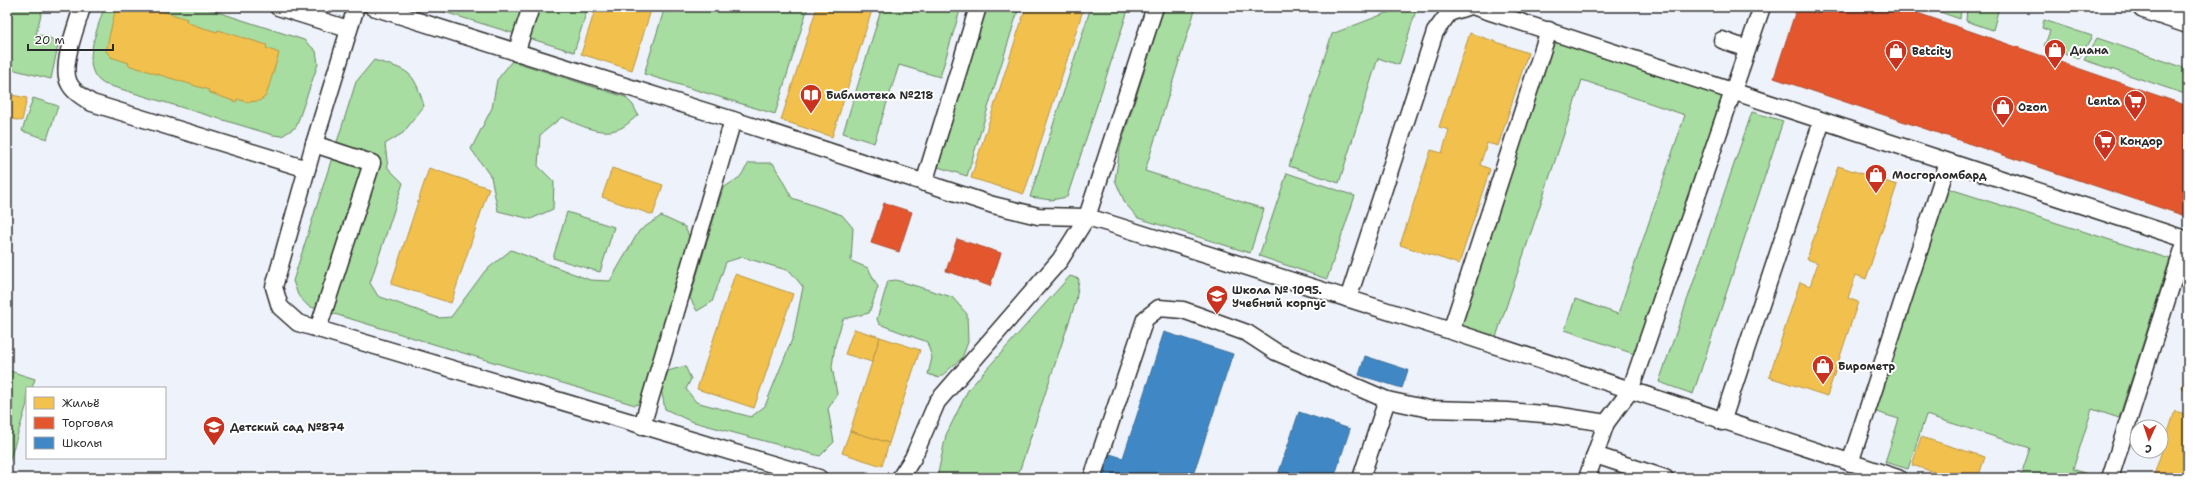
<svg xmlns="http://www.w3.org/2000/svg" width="2195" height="485" viewBox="0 0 2195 485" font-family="'Shantell Sans',sans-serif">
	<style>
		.green { fill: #a7dda0; stroke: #698466 }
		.homes { fill: #f2c14e; stroke: #b69444 }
		.shops { fill: #e4572e; stroke: #ac4a2d }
		.schools { fill: #3f88c5; stroke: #396c97 }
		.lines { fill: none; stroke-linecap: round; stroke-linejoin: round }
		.service-casing { stroke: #2b2b2b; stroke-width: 19 }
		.secondary-casing { stroke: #2b2b2b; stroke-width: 25 }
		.service { stroke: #fff; stroke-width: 16 }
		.secondary { stroke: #fff; stroke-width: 22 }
		.labels { text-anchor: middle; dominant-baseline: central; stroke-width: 4; stroke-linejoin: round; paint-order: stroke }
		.poi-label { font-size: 11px; font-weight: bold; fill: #2b2b2b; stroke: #fff; text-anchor: start }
	</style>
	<rect width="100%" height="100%" fill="#eef2fb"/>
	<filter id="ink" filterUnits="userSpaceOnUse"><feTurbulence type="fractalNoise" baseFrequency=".025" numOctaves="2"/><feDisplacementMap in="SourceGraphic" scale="8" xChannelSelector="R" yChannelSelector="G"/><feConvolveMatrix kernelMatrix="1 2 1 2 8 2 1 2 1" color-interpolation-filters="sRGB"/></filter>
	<g filter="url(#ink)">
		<g class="green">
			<path d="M 7,7 L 43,7 L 36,34 L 59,41 L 51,79 L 7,68 Z"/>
			<path d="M 104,7 L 202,7 L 304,40 L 316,51 L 318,64 L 296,127 L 282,136 L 273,135 L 104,84 C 78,69 98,30 104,7 Z"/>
			<path d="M 428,7 L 588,7 L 574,52 Z"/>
			<path d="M 665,7 L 808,7 L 775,114 L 644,74 Z"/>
			<path d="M 882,7 L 961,7 L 940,77 L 899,65 L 874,143 L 843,133 Z"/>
			<path d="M 986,7 L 1019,7 L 967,176 L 938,167 Z"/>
			<path d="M 1091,7 L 1129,7 L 1067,197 L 1051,200 L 1030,197 Z"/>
			<path d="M 1164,7 L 1185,7 L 1195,10 L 1145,171 L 1264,209 L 1250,253 L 1138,218 L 1125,203 L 1115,180 L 1120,148 Z"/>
			<path d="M 1402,7 L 1417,7 L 1399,65 L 1378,58 L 1339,183 L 1289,166 L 1332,34 Z"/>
			<path d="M 1926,7 L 1961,7 L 1960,19 Z"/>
			<path d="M 1967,7 L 1999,7 L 1993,30 L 1966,21 Z"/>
			<path d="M 2044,20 L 2092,36 L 2079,59 L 2044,47 L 2050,31 L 2042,28 Z"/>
			<path d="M 2097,38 L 2188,69 L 2188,95 L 2084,60 Z"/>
			<path d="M 1553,39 L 1723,95 L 1634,354 L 1565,330 L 1575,299 L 1618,314 L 1685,115 L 1582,80 L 1495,340 L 1458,328 Z"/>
			<path d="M 374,60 C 409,71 413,69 424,106 L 403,133 L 385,144 L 388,168 L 403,183 L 370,283 L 378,296 L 439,318 L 451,317 L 485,271 L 511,250 L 590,280 L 610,281 L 639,231 L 661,216 L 685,227 L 691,241 L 640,403 L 635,405 L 308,306 L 298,295 L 293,281 L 356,82 Z"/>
			<path d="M 512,61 L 625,97 L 633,105 L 638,115 C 633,119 628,124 623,127 C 603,138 579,125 562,117 L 540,135 L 538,166 L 554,182 L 553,209 L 531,219 L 498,211 L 491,177 L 471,149 L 492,108 L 497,80 Z"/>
			<path d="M 33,98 L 58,106 L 47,139 L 22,131 Z"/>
			<path d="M 1752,112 L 1783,121 L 1693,394 L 1659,382 Z"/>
			<path d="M 749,163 L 773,163 L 792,198 L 842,215 L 853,228 L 851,261 L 868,268 L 878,287 L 869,313 L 843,319 L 835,345 L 832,367 L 837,394 L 828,409 L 834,442 L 820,456 L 690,421 L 665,409 L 661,389 L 668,371 L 685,366 L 691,379 L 686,389 L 696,402 L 751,417 L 765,406 L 793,337 L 803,287 L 790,271 L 742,257 L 726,262 L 712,302 L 697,311 L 690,298 L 723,188 L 740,177 Z"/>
			<path d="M 1287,173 L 1355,196 L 1327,279 L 1259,256 Z"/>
			<path d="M 1947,188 L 2170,259 L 2119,418 L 2092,409 L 2073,469 L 2098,478 L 2020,478 L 2030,448 L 1926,415 L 1908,469 L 1885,462 L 1899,419 L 1876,412 Z"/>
			<path d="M 567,212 L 614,227 L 600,272 L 553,258 Z"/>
			<path d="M 1070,276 L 1079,279 L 1076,301 L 1017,478 L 937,478 L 946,435 L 968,390 Z"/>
			<path d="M 896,280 L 952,297 L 967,314 L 968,342 L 962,358 L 939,378 L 928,374 L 932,358 L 927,342 L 879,324 L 877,319 L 888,281 Z"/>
			<path d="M 7,370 L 35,379 L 32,388 L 27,388 L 27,404 L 7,469 Z"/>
		</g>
		<g class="homes">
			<path d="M 116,7 L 149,7 L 187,19 L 186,22 L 197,26 L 217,32 L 218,30 L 267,45 L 266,48 L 279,53 L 266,96 L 259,101 L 247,102 L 237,99 L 236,102 L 208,92 L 209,90 L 128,65 L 129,63 L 111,57 L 106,51 Z"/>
			<path d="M 596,7 L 652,7 L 632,70 L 581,54 Z"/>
			<path d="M 817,7 L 873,7 L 832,137 L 781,120 Z"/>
			<path d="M 1026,7 L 1084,7 L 1024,194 L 971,178 Z"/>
			<path d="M 1470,33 L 1528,53 L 1498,146 L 1487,143 L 1480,165 L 1490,169 L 1459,264 L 1400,245 L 1431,150 L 1442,153 L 1449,130 L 1439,127 Z"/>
			<path d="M 7,94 L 27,98 L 22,121 L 7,118 Z"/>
			<path d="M 1838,166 L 1897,185 L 1866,279 L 1856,275 L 1848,298 L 1858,302 L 1827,396 L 1769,377 L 1800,282 L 1810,286 L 1818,263 L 1807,259 Z"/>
			<path d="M 429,168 L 489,188 L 451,303 L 391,284 Z"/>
			<path d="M 612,168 L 663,185 L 653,215 L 602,197 Z"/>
			<path d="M 735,274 L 793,294 L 754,408 L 697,389 Z"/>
			<path d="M 854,329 L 880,337 L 872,362 L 845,354 Z"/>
			<path d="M 880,337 L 920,350 L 889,443 L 850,431 Z"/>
			<path d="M 2188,370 L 2188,390 L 2182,388 Z"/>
			<path d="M 2188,406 L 2188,478 L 2153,478 L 2175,411 L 2185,414 Z"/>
			<path d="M 850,431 L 889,443 L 882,466 L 842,453 Z"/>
			<path d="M 1921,437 L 1985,457 L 1978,478 L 1952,478 L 1912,465 Z"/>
		</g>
		<g class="shops">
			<path d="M 1797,7 L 1900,7 L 2188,106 L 2188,217 L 1774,78 Z"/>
			<path d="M 884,203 L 912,212 L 899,252 L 871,243 Z"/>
			<path d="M 957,239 L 1001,253 L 990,286 L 946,271 Z"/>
		</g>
		<g class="schools">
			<path d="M 1164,332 L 1233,354 L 1192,478 L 1094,478 L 1103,452 L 1123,458 Z"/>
			<path d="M 1365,356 L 1408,370 L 1402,388 L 1359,375 Z"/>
			<path d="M 1299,412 L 1350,429 L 1334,478 L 1277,478 Z"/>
		</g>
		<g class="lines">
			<g class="service-casing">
				<g id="service">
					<path d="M 82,7 C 77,26 60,65 69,83 C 73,92 84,98 92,103 L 307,169"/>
					<path d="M 278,7 L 348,29"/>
					<path d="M 356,7 L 314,144 L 274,287 L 280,307 L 298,323 L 819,478"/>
					<path d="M 373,7 L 733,120 L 993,205 L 1038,216 L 1087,217 L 1111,224 L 1451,331 L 1898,478"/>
					<path d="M 1475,7 L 2188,240"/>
					<path d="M 1722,40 L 1747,49"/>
					<path d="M 516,53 L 531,7"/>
					<path d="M 314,144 L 372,163 L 318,329"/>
					<path d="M 924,183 L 978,7"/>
					<path d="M 1348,299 L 1435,32 L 1449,13 L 1467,7"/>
					<path d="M 1451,331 L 1549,30"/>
					<path d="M 1722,422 L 1822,121"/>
					<path d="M 642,426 L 733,120"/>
					<path d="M 1595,455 L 1665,478"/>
					<path d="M 1850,463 L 1948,162"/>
					<path d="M 900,478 L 913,458 L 937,402 L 1060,260 L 1087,217 L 1155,7"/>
					<path d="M 1092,478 L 1145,319 L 1159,308 L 1183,310 L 1247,333 L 1276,352 L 1387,400 L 1429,409 L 1508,411 L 1555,415 L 1606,423"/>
					<path d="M 1361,478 L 1387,400"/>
					<path d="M 1587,478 L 1606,423 L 1630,391 L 1762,7"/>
					<path d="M 2110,478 L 2186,240"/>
				</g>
			</g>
			<g class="secondary-casing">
				<path id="secondary" d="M 2144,7 L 2188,22"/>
			</g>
			<use href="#service" class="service"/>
			<use href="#secondary" class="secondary"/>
		</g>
	</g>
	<defs>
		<g id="shop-pin" transform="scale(1.15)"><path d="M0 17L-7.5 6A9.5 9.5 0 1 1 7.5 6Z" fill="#c8321e" stroke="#fff"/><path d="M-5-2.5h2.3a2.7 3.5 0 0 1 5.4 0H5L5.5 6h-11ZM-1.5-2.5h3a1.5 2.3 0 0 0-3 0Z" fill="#fff"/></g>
		<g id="library-pin" transform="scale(1.15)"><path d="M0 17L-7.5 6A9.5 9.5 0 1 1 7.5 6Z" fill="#c8321e" stroke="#fff"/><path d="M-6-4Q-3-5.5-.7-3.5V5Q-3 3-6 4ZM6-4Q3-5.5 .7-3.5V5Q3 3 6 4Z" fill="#fff"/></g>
		<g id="supermarket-pin" transform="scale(1.15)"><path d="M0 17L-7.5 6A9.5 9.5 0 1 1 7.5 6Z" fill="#c8321e" stroke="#fff"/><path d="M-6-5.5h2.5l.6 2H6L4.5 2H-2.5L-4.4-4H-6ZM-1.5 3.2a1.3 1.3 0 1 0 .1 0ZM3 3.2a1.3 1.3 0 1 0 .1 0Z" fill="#fff"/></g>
		<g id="school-pin" transform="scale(1.15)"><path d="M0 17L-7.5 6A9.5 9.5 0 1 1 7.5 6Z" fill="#c8321e" stroke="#fff"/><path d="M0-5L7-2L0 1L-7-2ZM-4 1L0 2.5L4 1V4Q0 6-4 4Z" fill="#fff"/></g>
	</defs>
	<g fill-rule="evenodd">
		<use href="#shop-pin" x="2055" y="50"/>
		<use href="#shop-pin" x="1896" y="51"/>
		<use href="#library-pin" x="811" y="95"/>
		<use href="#supermarket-pin" x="2135" y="101"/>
		<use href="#shop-pin" x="2003" y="107"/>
		<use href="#supermarket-pin" x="2105" y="141"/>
		<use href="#shop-pin" x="1876" y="175"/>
		<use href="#school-pin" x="1217" y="296"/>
		<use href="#shop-pin" x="1823" y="366"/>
		<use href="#school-pin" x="214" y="427"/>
	</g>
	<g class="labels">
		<g class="poi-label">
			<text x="2070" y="50">Диана</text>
			<text x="1912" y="51">Betcity</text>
			<text x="826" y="95">Библиотека №218</text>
			<text x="2120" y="101" text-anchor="end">Lenta</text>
			<text x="2018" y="107">Ozon</text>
			<text x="2120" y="141">Кондор</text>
			<text x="1892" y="175">Мосгорломбард</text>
			<text x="1232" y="290">Школа № 1095.<tspan x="1232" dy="13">Учебный корпус</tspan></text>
			<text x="1838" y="366">Бирометр</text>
			<text x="230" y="427">Детский сад №874</text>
		</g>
	</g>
	<rect width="2195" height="485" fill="none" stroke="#fff" stroke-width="24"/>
	<rect x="12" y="12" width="2171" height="461" fill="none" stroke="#2b2b2b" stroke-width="1.5" filter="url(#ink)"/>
	<rect x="26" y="387" width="140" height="72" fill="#ffffff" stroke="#aaaaaa"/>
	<rect x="34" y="397" width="20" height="12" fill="#f2c14e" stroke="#aaaaaa"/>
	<text x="62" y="407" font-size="12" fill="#2b2b2b">Жильё</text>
	<rect x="34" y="417" width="20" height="12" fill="#e4572e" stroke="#aaaaaa"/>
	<text x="62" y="427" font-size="12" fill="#2b2b2b">Торговля</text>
	<rect x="34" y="437" width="20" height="12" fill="#3f88c5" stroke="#aaaaaa"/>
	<text x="62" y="447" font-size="12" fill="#2b2b2b">Школы</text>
	<g transform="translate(2149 439) rotate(183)"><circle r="19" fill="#ffffff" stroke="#aaaaaa"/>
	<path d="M0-3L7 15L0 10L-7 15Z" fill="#c8321e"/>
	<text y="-6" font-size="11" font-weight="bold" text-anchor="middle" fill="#2b2b2b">С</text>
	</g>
	<path d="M28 44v6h85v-6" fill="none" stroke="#2b2b2b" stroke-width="2"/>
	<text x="34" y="44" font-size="12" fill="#2b2b2b" stroke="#ffffff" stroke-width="3" paint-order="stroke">20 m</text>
</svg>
